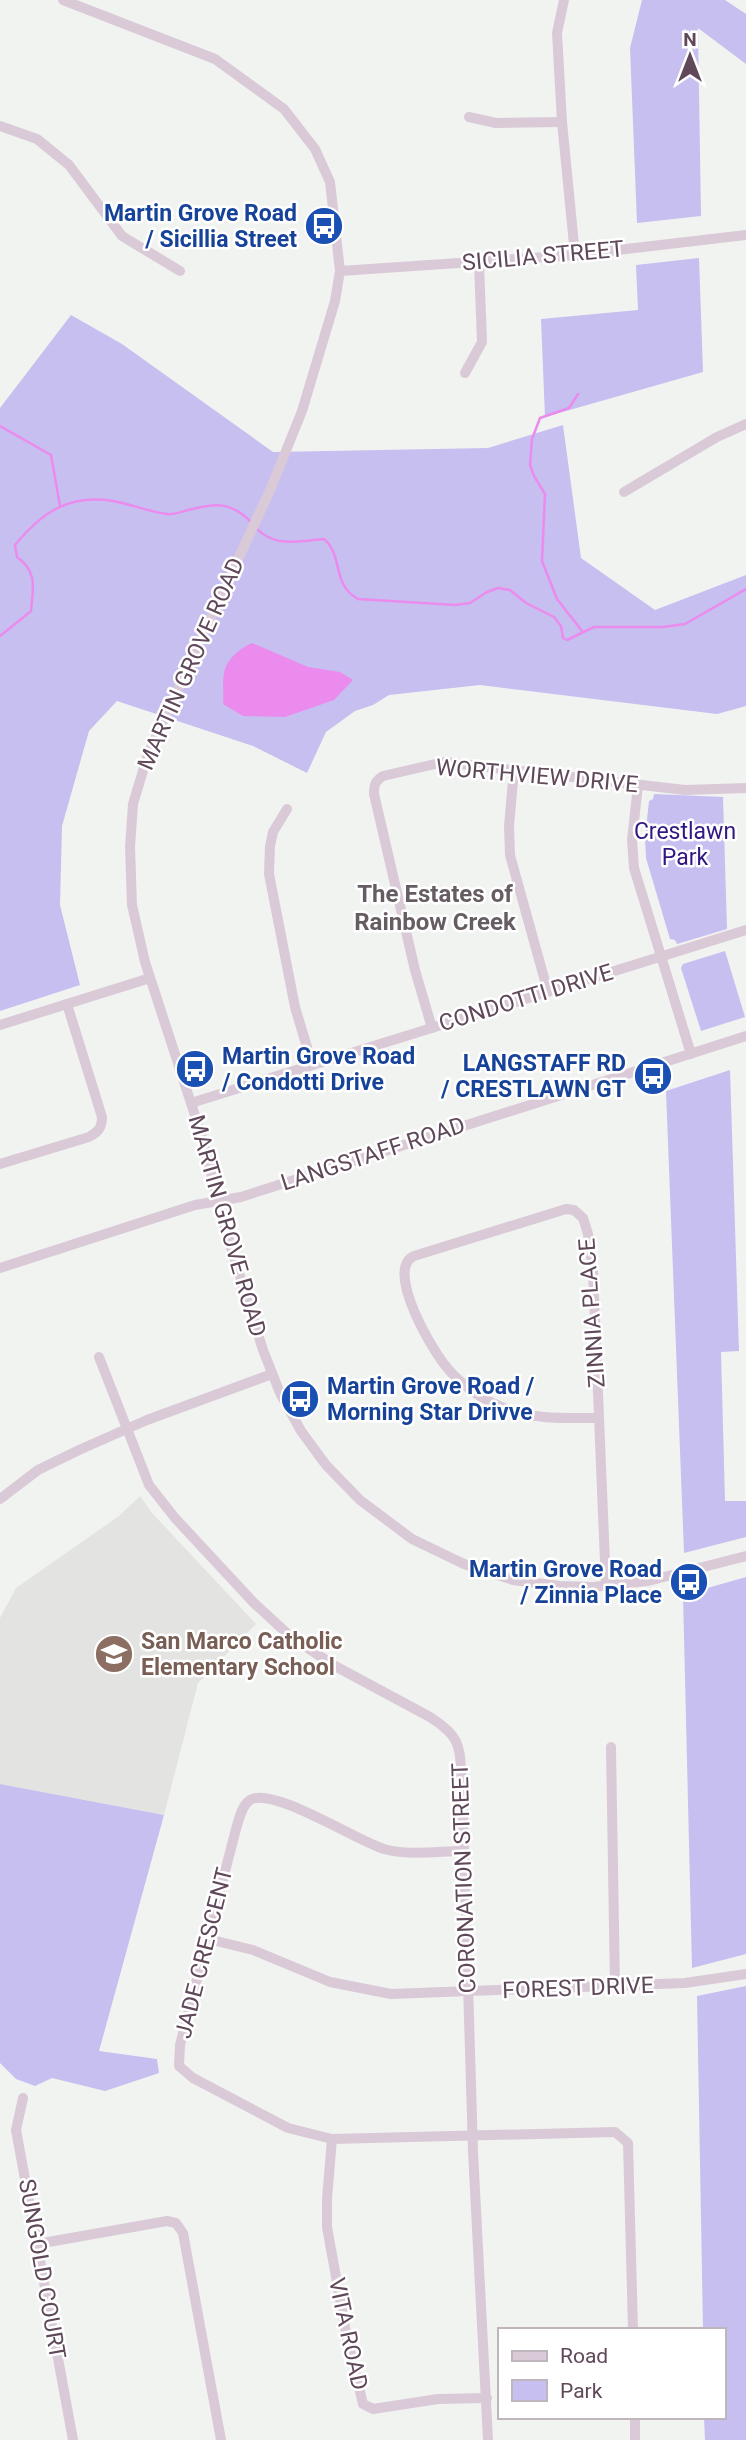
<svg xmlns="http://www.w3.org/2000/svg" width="746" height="2440" viewBox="0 0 746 2440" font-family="Roboto,sans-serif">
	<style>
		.education { fill: #e3e4e2 }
		.green { fill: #c6bff0 }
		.water { fill: #eb8bee }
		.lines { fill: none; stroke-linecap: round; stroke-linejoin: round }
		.stream { stroke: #eb8bee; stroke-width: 2.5 }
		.minor { stroke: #dacad7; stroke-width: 10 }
		.labels { text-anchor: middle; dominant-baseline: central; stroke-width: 5; stroke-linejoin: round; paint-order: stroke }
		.transit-label { font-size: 23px; font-weight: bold; fill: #164399; stroke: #fff; text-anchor: end }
		.street-label { font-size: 23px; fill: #5f4859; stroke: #fff }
		.park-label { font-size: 23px; fill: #321683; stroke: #fff }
		.education-label { font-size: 23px; font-weight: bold; fill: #785e54; stroke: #fff; text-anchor: start }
		.neighbourhood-label { font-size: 24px; font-weight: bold; fill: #665d63; stroke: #fff }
	</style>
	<rect width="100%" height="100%" fill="#f1f3f1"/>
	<path class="education" d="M 140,1496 L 152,1513 L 256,1624 L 198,1683 L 164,1815 L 0,1784 L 0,1618 L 16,1588 L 119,1516 Z"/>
	<g class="green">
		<path d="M 642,0 L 725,0 L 746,14 L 746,64 L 698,28 L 701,216 L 637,223 L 630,48 Z"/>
		<path d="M 699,258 L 703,372 L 545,417 L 541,319 L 638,310 L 636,265 Z"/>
		<path d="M 71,315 L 122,344 L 273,452 L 488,448 L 563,425 L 581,558 L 655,610 L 746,575 L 746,706 L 717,714 L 480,685 L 389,695 L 373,705 L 355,711 L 326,732 L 307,773 L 253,746 L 117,701 L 89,731 L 62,826 L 60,905 L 80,985 L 0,1011 L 0,408 Z"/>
		<path d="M 654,794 L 723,797 L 727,929 L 677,944 L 675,940 L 670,939 L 646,858 L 645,838 L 649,801 L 653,799 Z"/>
		<path d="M 725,951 L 745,1017 L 701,1031 L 681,968 L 683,964 Z"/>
		<path d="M 730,1070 L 739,1351 L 721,1352 L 725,1501 L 746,1501 L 746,1537 L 684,1553 L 666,1091 Z"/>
		<path d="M 746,1577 L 746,1954 L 692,1968 L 683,1595 Z"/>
		<path d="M 0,1784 L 164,1815 L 99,2051 L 157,2059 L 159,2073 L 105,2091 L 52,2078 L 35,2086 L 16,2079 L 0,2063 Z"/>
		<path d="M 746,1986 L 746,2440 L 705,2440 L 704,2417 L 723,2417 L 723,2330 L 703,2330 L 697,1996 Z"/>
	</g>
	<path class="water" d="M 252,643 L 308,667 L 340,672 L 353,680 L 334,700 L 285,717 L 243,716 L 223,704 C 224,694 222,683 224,673 C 226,660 240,648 252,643 Z"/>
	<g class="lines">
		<g class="stream">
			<path d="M 578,394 L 569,408 L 540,418 L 532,439 L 530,465 L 534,476 L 545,494 L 542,561 L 557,599 L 582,631"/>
			<path d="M 0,426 L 51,455 L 60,506"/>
			<path d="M 256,528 C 275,548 299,541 324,539 C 344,556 331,584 358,599 L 455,605 L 470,603 L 487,592 L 498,588 L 510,590 L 526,603 L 554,617 L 561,626 L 563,638 L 567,640 L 594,627 L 663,627 L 685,624 L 746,589"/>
			<path d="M 0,636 L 31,611 C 33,588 38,572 17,557 L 15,545 C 42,512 69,494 113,501 C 131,504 149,512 167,514 C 173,515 181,512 188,510 C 216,503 231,501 252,523"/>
		</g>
		<g class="minor">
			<path d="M 63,0 L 215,59 L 284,109 L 315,149 L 330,182 L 340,271 L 335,301 L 302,411 L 271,488 L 148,754 L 133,804 L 130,847 L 132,905 L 145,962 L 201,1134 L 226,1231 L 263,1350 L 280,1393 L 301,1431 L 326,1465 L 360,1500 L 412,1539 L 464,1564 L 513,1580 L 560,1586 L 593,1587 L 648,1581 L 746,1556"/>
			<path d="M 564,0 L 557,33 L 562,122 L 575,255"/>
			<path d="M 469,117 L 496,123 L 562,122"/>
			<path d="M 0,126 L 37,139 L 69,165 L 122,236 L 180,271"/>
			<path d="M 340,271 L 575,255 L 746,235"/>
			<path d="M 465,373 L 482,342 L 479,263"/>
			<path d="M 624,492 L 717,437 L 746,424"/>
			<path d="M 514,770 L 509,826 L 510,855 L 548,992"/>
			<path d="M 638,785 L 632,840 L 634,868 L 691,1054"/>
			<path d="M 287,809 L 273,832 L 270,846 L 269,874 L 295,1007 L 312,1064"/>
			<path d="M 0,1025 L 150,978"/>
			<path d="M 432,1028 L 415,970 L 374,794 C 374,785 375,781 383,776 L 444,762 L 685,790 L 746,788"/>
			<path d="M 191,1103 L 746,930"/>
			<path d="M 0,1164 L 89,1137 C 98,1132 102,1128 102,1117 L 67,1004"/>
			<path d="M 0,1268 L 195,1205 L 241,1197 L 746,1036"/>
			<path d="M 99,1357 L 149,1485 L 175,1518 L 254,1603 L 291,1637 L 335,1666 L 430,1717 C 463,1738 459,1747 462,1783 L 473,2152 L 488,2440"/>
			<path d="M 599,1418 C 566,1418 533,1420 502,1407 C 483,1400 463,1386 449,1370 C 434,1354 384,1270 414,1256 L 566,1209 L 574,1210 L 583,1218 L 588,1234 L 593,1272 L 606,1586"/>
			<path d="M 0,1499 L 38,1470 L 79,1450 L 147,1420 L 272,1374"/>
			<path d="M 611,1747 L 615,1987"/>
			<path d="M 464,1851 C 439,1851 409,1856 384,1849 C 357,1841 272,1786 250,1800 C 241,1806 239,1820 236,1829 L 180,2045 L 179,2066 L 193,2078 L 288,2128 L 332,2139 L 615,2132 L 628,2143 L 633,2330"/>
			<path d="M 208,1939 L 253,1950 L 330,1982 L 391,1994 L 685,1983 L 746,1974"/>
			<path d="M 23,2098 L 16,2130 L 73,2440"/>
			<path d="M 332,2139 L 327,2199 L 327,2227 L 347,2338 L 363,2404 L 373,2409 L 438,2399 L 487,2398"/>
			<path d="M 37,2244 L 167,2221 L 176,2223 L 183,2233 L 221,2440"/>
			<path d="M 635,2417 L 635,2440"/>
		</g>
	</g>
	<defs>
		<g id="bus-disc" transform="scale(2.0125)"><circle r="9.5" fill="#1a4fb4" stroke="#fff"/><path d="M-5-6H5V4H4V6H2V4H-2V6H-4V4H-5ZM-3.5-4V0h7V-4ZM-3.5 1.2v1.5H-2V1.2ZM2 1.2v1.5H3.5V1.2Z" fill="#fff"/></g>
		<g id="school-disc" transform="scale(2.0125)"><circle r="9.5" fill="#8d6e63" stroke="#fff"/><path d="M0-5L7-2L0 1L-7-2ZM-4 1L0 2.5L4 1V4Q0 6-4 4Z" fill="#fff"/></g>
	</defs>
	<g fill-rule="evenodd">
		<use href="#bus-disc" x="324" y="226"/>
		<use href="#bus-disc" x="195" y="1069"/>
		<use href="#bus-disc" x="653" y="1076"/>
		<use href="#bus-disc" x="300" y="1399"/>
		<use href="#bus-disc" x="689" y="1582"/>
		<use href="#school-disc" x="114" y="1654"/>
	</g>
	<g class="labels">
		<g class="transit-label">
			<text x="297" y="213">Martin Grove Road<tspan x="297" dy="26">/ Sicillia Street</tspan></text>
			<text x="222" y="1056" text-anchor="start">Martin Grove Road<tspan x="222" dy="26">/ Condotti Drive</tspan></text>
			<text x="626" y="1063">LANGSTAFF RD<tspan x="626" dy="26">/ CRESTLAWN GT</tspan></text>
			<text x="327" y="1386" text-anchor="start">Martin Grove Road /<tspan x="327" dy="26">Morning Star Drivve</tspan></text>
			<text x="662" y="1569">Martin Grove Road<tspan x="662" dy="26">/ Zinnia Place</tspan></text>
		</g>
		<g class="street-label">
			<text transform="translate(543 256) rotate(-5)">SICILIA STREET</text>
			<text transform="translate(191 664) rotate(-66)">MARTIN GROVE ROAD</text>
			<text transform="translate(537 776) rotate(5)">WORTHVIEW DRIVE</text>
			<text transform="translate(526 998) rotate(-17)">CONDOTTI DRIVE</text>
			<text transform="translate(373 1154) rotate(-18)">LANGSTAFF ROAD</text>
			<text transform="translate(227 1226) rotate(74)">MARTIN GROVE ROAD</text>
			<text transform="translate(592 1313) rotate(-94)">ZINNIA PLACE</text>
			<text transform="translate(464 1878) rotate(-92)">CORONATION STREET</text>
			<text transform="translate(204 1953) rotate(-76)">JADE CRESCENT</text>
			<text transform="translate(578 1988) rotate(-2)">FOREST DRIVE</text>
			<text transform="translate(42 2269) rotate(80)">SUNGOLD COURT</text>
			<text transform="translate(348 2334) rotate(78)">VITA ROAD</text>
		</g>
		<g class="park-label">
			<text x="685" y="831">Crestlawn<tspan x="685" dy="26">Park</tspan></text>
		</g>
		<g class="education-label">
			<text x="141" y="1641">San Marco Catholic<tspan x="141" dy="26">Elementary School</tspan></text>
		</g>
		<g class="neighbourhood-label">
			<text x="435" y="894">The Estates of<tspan x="435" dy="28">Rainbow Creek</tspan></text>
		</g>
	</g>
	<rect x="498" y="2328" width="228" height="91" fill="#ffffff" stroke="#bfb6bd" stroke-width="2"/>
	<rect x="512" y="2351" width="35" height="10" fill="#dacad7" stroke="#bfb6bd" stroke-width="2"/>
	<text x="560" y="2363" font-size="21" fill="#5f4859">Road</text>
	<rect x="512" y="2380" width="35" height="21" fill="#c6bff0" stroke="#bfb6bd" stroke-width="2"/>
	<text x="560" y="2398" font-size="21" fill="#5f4859">Park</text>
	<g transform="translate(690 56)" stroke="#ffffff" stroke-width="5" paint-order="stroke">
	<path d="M0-5L12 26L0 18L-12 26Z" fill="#5f4859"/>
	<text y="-10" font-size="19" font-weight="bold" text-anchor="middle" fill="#5f4859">N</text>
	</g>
</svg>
